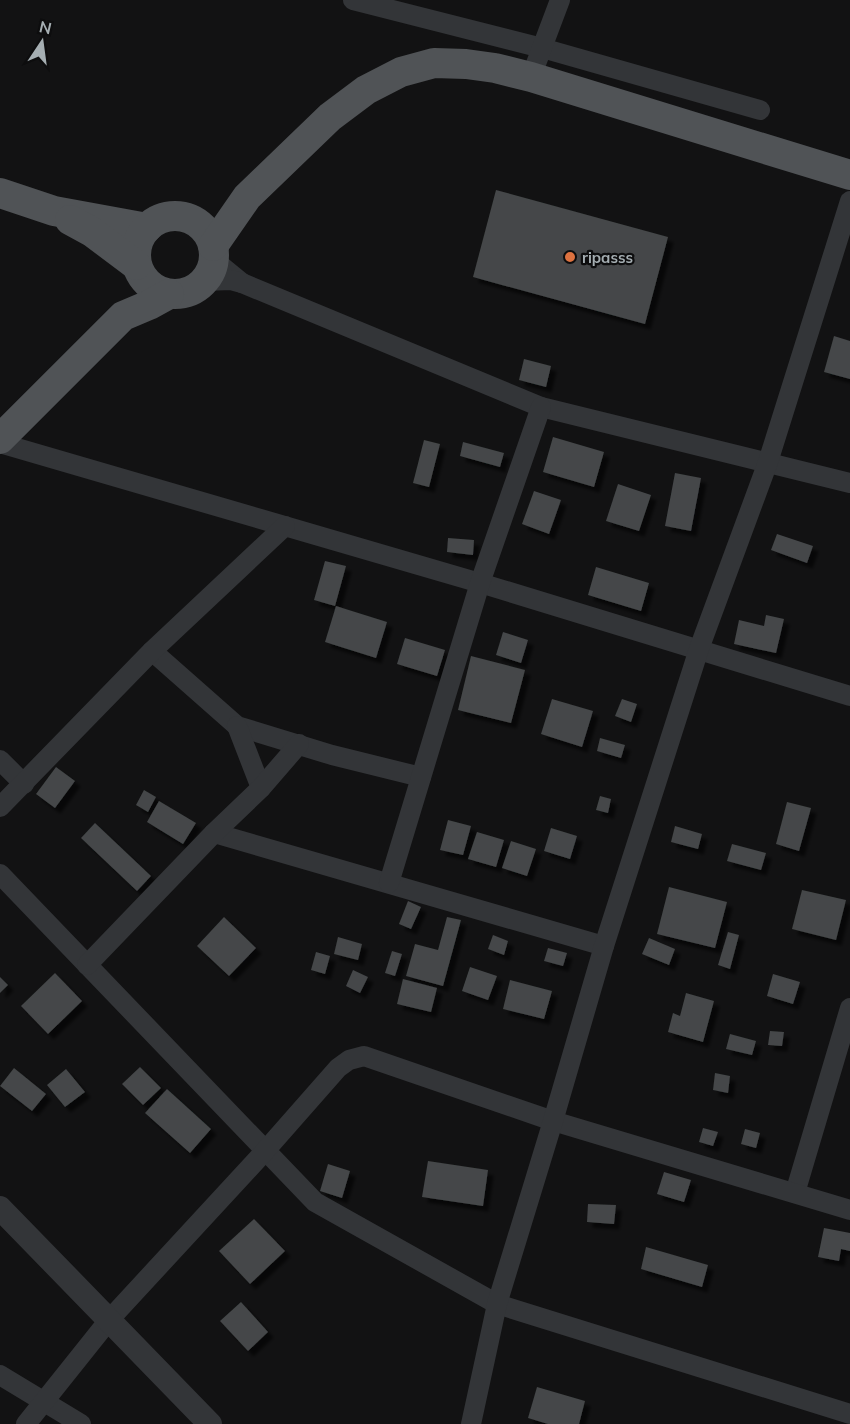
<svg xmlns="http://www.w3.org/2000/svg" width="850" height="1424" viewBox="0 0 850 1424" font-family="Mulish,sans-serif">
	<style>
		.building { fill: #444748; filter: url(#shadow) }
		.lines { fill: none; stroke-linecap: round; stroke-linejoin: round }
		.minor { stroke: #333538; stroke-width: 20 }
		.tertiary { stroke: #333538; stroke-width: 24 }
		.primary { stroke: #505356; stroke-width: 30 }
		.poi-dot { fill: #dd7240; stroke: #0d0d0e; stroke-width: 2 }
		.labels { text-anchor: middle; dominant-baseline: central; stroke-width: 4.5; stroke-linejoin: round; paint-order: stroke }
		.poi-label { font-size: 15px; font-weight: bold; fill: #a5aeb2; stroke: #0d0d0e; text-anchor: start }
	</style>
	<defs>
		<filter id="shadow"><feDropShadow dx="5.5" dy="5.5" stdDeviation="1.5" flood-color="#0009"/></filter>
	</defs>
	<rect width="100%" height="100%" fill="#121213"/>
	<g class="building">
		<path d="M 496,190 L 668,237 L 645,324 L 473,277 Z"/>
		<path d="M 834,336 L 850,341 L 850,379 L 824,372 Z"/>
		<path d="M 524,359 L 551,366 L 546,387 L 519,380 Z"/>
		<path d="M 553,437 L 604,452 L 594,487 L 543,472 Z"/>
		<path d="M 424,440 L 440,444 L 429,487 L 413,483 Z"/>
		<path d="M 463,442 L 504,453 L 500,467 L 460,456 Z"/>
		<path d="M 675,473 L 701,478 L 691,531 L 665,526 Z"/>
		<path d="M 618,484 L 651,495 L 639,531 L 606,521 Z"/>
		<path d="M 534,491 L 561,500 L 549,534 L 522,524 Z"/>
		<path d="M 777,534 L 813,546 L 807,563 L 771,550 Z"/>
		<path d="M 448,538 L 474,540 L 473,555 L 447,552 Z"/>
		<path d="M 325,561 L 346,566 L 335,606 L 314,600 Z"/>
		<path d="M 596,567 L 649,583 L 641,611 L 588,595 Z"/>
		<path d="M 336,606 L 387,622 L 376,658 L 325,642 Z"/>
		<path d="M 766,615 L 784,619 L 776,653 L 734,644 L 739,620 L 764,626 Z"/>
		<path d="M 503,632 L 528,640 L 521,663 L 496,655 Z"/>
		<path d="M 405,638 L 445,650 L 437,676 L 397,664 Z"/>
		<path d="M 471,656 L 525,670 L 511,723 L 458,710 Z"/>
		<path d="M 552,699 L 593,711 L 582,747 L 541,734 Z"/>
		<path d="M 622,699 L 637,704 L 631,722 L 615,716 Z"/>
		<path d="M 600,738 L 625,745 L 621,758 L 597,751 Z"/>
		<path d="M 56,767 L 75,781 L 55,808 L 36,794 Z"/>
		<path d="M 144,790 L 156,797 L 148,812 L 136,805 Z"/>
		<path d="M 600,796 L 611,799 L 608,813 L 596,810 Z"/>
		<path d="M 159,801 L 196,823 L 183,844 L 147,822 Z"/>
		<path d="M 787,802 L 811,808 L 799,851 L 776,844 Z"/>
		<path d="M 448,820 L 471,826 L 463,855 L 440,850 Z"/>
		<path d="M 95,823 L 151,876 L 137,891 L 81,838 Z"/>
		<path d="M 675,826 L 702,834 L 698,849 L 671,842 Z"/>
		<path d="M 551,828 L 577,836 L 570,859 L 544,851 Z"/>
		<path d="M 477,832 L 504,840 L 496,867 L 468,859 Z"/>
		<path d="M 511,841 L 536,849 L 527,876 L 502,868 Z"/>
		<path d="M 732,844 L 766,853 L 761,870 L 727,861 Z"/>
		<path d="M 669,887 L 727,902 L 715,948 L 657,934 Z"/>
		<path d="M 802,890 L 846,900 L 836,940 L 792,929 Z"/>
		<path d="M 408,901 L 421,907 L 411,929 L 399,924 Z"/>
		<path d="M 224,917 L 256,948 L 229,976 L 197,946 Z"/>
		<path d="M 447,917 L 461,920 L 443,986 L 406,976 L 415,944 L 438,950 Z"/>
		<path d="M 728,932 L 739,935 L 730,969 L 718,965 Z"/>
		<path d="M 493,935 L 508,941 L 504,955 L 488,949 Z"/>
		<path d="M 338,937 L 362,944 L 358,960 L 334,954 Z"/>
		<path d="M 649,938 L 675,949 L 669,965 L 642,954 Z"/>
		<path d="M 548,948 L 567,953 L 563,966 L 544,961 Z"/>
		<path d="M 392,951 L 402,954 L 395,976 L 385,973 Z"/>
		<path d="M 316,952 L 330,956 L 325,974 L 311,970 Z"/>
		<path d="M 470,967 L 497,976 L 488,1000 L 462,991 Z"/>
		<path d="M 353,970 L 368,977 L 360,993 L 346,986 Z"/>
		<path d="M 55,973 L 82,1001 L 48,1034 L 21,1006 Z"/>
		<path d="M 773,974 L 800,982 L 793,1004 L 767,996 Z"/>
		<path d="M 0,977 L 8,985 L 0,993 Z"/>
		<path d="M 403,979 L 437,988 L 431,1012 L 397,1004 Z"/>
		<path d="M 510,980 L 552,991 L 544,1019 L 503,1009 Z"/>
		<path d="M 686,993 L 714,1001 L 703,1042 L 668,1032 L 673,1013 L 680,1016 Z"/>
		<path d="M 770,1031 L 784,1032 L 782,1046 L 768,1045 Z"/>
		<path d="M 730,1034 L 756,1041 L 752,1055 L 726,1049 Z"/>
		<path d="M 140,1067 L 161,1088 L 143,1105 L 122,1084 Z"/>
		<path d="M 14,1068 L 46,1094 L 32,1111 L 0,1086 Z"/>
		<path d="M 66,1069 L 85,1092 L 65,1107 L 47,1085 Z"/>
		<path d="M 715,1073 L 730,1076 L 728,1093 L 713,1090 Z"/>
		<path d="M 167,1089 L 211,1129 L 190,1153 L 145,1113 Z"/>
		<path d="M 703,1128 L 718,1132 L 713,1146 L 699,1142 Z"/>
		<path d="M 745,1129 L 760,1133 L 756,1148 L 741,1144 Z"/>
		<path d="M 428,1161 L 488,1170 L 483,1206 L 422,1197 Z"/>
		<path d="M 328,1164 L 350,1171 L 342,1198 L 320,1191 Z"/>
		<path d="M 664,1172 L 691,1180 L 684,1202 L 657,1194 Z"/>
		<path d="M 588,1204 L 616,1205 L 614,1224 L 587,1222 Z"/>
		<path d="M 254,1219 L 285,1251 L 250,1284 L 219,1251 Z"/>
		<path d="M 824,1228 L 850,1233 L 850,1251 L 841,1249 L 839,1261 L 818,1257 Z"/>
		<path d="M 646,1247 L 708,1265 L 702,1287 L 641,1269 Z"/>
		<path d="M 241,1302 L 268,1332 L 248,1351 L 220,1321 Z"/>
		<path d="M 537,1387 L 585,1401 L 579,1424 L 548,1424 L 528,1418 Z"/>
	</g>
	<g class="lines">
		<g class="minor">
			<path d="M 353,0 L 542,48 L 760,110"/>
			<path d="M 531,77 L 560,0"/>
			<path d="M 214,260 L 242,283"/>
			<path d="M 204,281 L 231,280 L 242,283 L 541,407 L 850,483"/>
			<path d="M 0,443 L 480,583 L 850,696"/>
			<path d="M 152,651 L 237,726 L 332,755 L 421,777"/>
			<path d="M 237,726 L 261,788"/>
			<path d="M 0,760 L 24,784"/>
			<path d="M 0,807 L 152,651 L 285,526"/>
			<path d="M 214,833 L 604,946"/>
			<path d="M 0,874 L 315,1202 L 497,1304 L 850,1414"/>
			<path d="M 389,883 L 480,583 L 541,407"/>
			<path d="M 87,965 L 214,833 L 261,788 L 299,744"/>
			<path d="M 795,1193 L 850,1008"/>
			<path d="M 0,1375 L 81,1424"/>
			<path d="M 26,1424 L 109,1320 L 265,1151 L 338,1068 L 349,1060 L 364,1056 L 553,1121 L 850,1210"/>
			<path d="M 471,1424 L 497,1304 L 553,1121 L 604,946 L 699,649 L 768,462 L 850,201"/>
		</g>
		<path class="tertiary" d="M 0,1208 L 210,1424"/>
		<g class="primary">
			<path d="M 0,193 L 54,211 L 147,228"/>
			<circle cx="175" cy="255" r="39"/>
			<path d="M 70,220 L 92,232 L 136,265"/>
			<path d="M 213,246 L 247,197 L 330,117 L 366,90 L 401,72 L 434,63 L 466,64 L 495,68 L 531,77 L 850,175"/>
			<path d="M 0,439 L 123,316 L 149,305 L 169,294"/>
		</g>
	</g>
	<circle class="poi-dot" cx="570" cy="257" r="6"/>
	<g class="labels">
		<g class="poi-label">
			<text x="582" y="257">ripasss</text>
		</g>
	</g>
	<g transform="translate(42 42) rotate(13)" stroke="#0d0d0e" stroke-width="4.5" paint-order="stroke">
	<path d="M0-4.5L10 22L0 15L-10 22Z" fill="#a5aeb2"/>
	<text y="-9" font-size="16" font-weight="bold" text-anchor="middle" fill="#a5aeb2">N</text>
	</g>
</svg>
